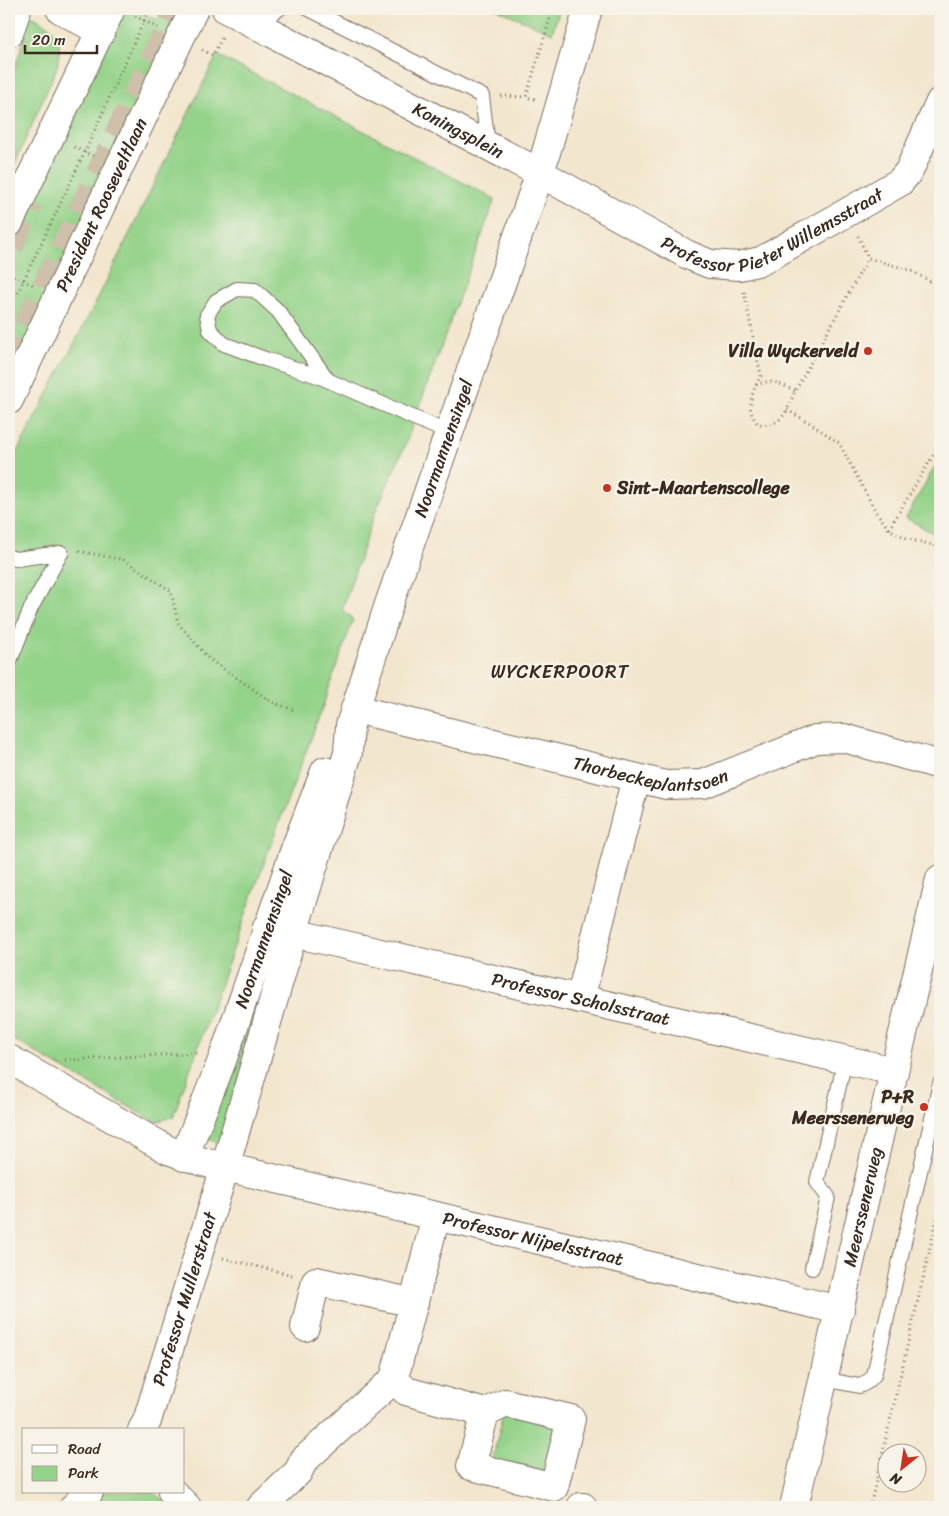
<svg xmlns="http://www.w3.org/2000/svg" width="949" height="1516" viewBox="0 0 949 1516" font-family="Sriracha,sans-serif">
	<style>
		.green { fill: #94d38a; stroke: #687e54 }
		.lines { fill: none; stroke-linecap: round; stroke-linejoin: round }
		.highway-tunnel { stroke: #cec0ab; stroke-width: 28; stroke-dasharray: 28 14; stroke-linecap: butt }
		.lane-casing { stroke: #7b6c5c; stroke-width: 16 }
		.street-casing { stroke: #7b6c5c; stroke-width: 30 }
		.path { stroke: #7b6c5c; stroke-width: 3; stroke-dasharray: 1 4; stroke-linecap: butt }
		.lane { stroke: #fff; stroke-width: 14 }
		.street { stroke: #fff; stroke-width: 28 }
		.poi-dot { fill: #c8321e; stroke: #f7f3e8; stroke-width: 2 }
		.labels { text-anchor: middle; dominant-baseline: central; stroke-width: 5; stroke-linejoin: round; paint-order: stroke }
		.street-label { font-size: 18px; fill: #3b2a1e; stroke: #f7f3e8 }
		.poi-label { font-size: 18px; font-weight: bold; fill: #3b2a1e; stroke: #f7f3e8; text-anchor: end }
		.neighbourhood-label { font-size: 19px; letter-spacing: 1px; fill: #3b2a1e; stroke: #f7f3e8 }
	</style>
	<rect width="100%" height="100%" fill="#f7f3e8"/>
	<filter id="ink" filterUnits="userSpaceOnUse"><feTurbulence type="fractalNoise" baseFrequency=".02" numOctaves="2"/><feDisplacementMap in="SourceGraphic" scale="10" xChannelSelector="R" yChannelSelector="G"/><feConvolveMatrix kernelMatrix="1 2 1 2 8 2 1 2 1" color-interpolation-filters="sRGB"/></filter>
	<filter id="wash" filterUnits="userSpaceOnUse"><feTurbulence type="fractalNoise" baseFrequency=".0096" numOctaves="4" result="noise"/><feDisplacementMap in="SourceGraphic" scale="20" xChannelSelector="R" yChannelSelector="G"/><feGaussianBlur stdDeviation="1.12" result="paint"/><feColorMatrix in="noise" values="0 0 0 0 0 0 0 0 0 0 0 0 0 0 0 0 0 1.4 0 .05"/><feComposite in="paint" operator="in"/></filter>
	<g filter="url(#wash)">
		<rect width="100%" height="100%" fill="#f3e6ce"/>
		<g class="green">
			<path d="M 119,9 L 134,9 L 158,20 L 163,9 L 184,9 L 9,380 L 9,242 Z"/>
			<path d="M 497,9 L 560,9 L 552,33 Z"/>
			<path d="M 24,12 C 54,28 66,32 56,70 L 9,177 L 9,86 L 26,33 L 19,30 Z"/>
			<path d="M 217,55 L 495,199 L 406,443 L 374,515 L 342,610 L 351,617 L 353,620 L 315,728 L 272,841 L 173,1117 L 155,1122 L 9,1037 L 9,467 L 95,304 Z"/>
			<path d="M 940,457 L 940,535 L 933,533 L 906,518 Z"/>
			<path d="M 271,948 L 282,951 L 223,1145 L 205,1138 Z"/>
			<path d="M 504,1412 L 561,1427 L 548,1476 L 492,1461 Z"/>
			<path d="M 100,1492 L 154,1492 L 169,1507 L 85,1507 Z"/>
		</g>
	</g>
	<g filter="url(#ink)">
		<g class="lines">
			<g class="highway-tunnel">
				<path d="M 9,246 L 29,202"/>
				<path d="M 9,365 L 178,9"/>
			</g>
			<g class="lane-casing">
				<g id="lane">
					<path d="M 309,9 L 482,96 L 488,146"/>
					<path d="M 256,24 L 279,9"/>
					<path d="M 328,380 L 278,311 L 255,290 L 237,289 L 216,301 L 207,315 L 210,330 L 224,344 L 265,359 L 318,376 L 449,433"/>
					<path d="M 9,557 L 16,559 L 61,553"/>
					<path d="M 9,663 L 31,608 L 61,553"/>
					<path d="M 812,1268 L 828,1197 L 817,1182 L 845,1060"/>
					<path d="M 824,1379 L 859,1386 C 866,1384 869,1381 874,1375 L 940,1083"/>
				</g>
			</g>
			<g class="street-casing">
				<g id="street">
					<path d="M 60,9 L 101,32"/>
					<path id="s1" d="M 226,9 L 540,173 L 688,255 L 710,264 L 739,266 L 761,261 L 846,213 L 900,182 L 909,171 L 940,102"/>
					<path d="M 9,33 L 17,9"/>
					<path d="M 9,223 L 111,9"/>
					<path id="s2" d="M 9,400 L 194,9"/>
					<path id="s3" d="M 355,709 L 666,785 L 703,784 L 816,739 L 844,738 L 940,765"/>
					<path id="s4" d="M 267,927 L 894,1071"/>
					<path d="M 580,999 L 636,778"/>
					<path id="s5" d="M 9,1059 L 168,1150 L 203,1162 L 840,1310"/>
					<path id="s6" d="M 184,1157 L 223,1058 L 295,849 L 325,771"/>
					<path d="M 305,1327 L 316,1281 L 414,1303"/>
					<path d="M 394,1379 L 406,1391 L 485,1413 L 506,1403 L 571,1419 L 554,1487 L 471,1466 L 485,1413"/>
					<path d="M 394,1379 L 436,1216"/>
					<path id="s7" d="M 142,1430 L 147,1421 L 225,1167 L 293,933 L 348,753 L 350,725 L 388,607 L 540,173 L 588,9"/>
					<path d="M 172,1492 L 187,1507"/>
					<path d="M 74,1507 L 89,1492"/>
					<path d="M 261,1507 L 298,1472 L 304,1460 L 394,1379"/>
					<path d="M 581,1507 L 583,1507"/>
					<path id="s8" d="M 794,1507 L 894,1071 L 940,879"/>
				</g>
			</g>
			<g class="path">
				<path d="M 135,16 L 158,28"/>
				<path d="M 202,50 L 213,55 L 223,36"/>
				<path d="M 501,96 L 526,97"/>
				<path d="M 535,99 L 526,97 L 553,9"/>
				<path d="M 74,147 L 95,157"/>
				<path d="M 858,236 L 868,258 L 910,270 L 940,287"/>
				<path d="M 9,274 L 35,286"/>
				<path d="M 744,292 L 761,376 C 755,385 747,404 752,414 C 753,418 756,421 758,424 C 783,428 787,410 795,391 L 868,258"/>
				<path d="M 9,311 L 85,152 L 149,9"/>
				<path d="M 756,385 C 772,378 780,384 795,391"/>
				<path d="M 787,410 L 810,423 L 839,443 L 876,512 L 889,529 L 908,539 L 940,547"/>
				<path d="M 889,529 L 940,444"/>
				<path d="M 79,551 L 124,560 L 171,591 L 178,623 L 209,659 L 272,702 L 296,711"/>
				<path d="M 65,1060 L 199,1053"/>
				<path d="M 223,1258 L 292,1275"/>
				<path d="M 870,1507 L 940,1205"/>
			</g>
			<use href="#lane" class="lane"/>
			<use href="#street" class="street"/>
		</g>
	</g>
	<g class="poi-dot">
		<circle cx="868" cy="351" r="5"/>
		<circle cx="607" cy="488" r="5"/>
		<circle cx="924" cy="1107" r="5"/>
	</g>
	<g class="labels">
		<g class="street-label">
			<text stroke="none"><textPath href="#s1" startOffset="262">Koningsplein</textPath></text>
			<text stroke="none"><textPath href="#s2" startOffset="216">President Rooseveltlaan</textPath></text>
			<text stroke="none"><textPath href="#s1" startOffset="616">Professor Pieter Willemsstraat</textPath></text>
			<text stroke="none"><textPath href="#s7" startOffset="1028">Noormannensingel</textPath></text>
			<text stroke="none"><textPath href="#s3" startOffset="304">Thorbeckeplantsoen</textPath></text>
			<text stroke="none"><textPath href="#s6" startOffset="232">Noormannensingel</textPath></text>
			<text stroke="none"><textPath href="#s4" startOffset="322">Professor Scholsstraat</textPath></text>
			<text stroke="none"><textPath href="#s8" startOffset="308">Meerssenerweg</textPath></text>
			<text stroke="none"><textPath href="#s5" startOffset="559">Professor Nijpelsstraat</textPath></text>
			<text stroke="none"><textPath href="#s7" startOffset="138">Professor Mullerstraat</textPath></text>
		</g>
		<g class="poi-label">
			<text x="858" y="351">Villa Wyckerveld</text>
			<text x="617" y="488" text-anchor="start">Sint-Maartenscollege</text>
			<text x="914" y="1097">P+R<tspan x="914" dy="21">Meerssenerweg</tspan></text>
		</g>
		<g class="neighbourhood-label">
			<text x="560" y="671">WYCKERPOORT</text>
		</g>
	</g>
	<rect width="949" height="1516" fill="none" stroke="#f7f3e8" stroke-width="30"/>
	<rect x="22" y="1428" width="162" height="65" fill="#f7f3e8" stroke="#aca397"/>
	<rect x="32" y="1445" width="25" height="8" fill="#ffffff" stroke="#aca397"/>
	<text x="68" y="1454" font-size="15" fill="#3b2a1e">Road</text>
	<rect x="32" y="1466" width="25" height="15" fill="#94d38a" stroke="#aca397"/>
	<text x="68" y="1478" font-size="15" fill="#3b2a1e">Park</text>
	<g transform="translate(902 1468) rotate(210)"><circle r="24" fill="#f7f3e8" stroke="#aca397"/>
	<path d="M0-4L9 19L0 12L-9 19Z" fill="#c8321e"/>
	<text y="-8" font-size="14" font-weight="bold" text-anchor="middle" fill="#3b2a1e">N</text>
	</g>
	<path d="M25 45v8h72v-8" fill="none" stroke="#3b2a1e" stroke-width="2.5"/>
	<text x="32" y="45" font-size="15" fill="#3b2a1e" stroke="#f7f3e8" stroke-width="4" paint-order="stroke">20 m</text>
</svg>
